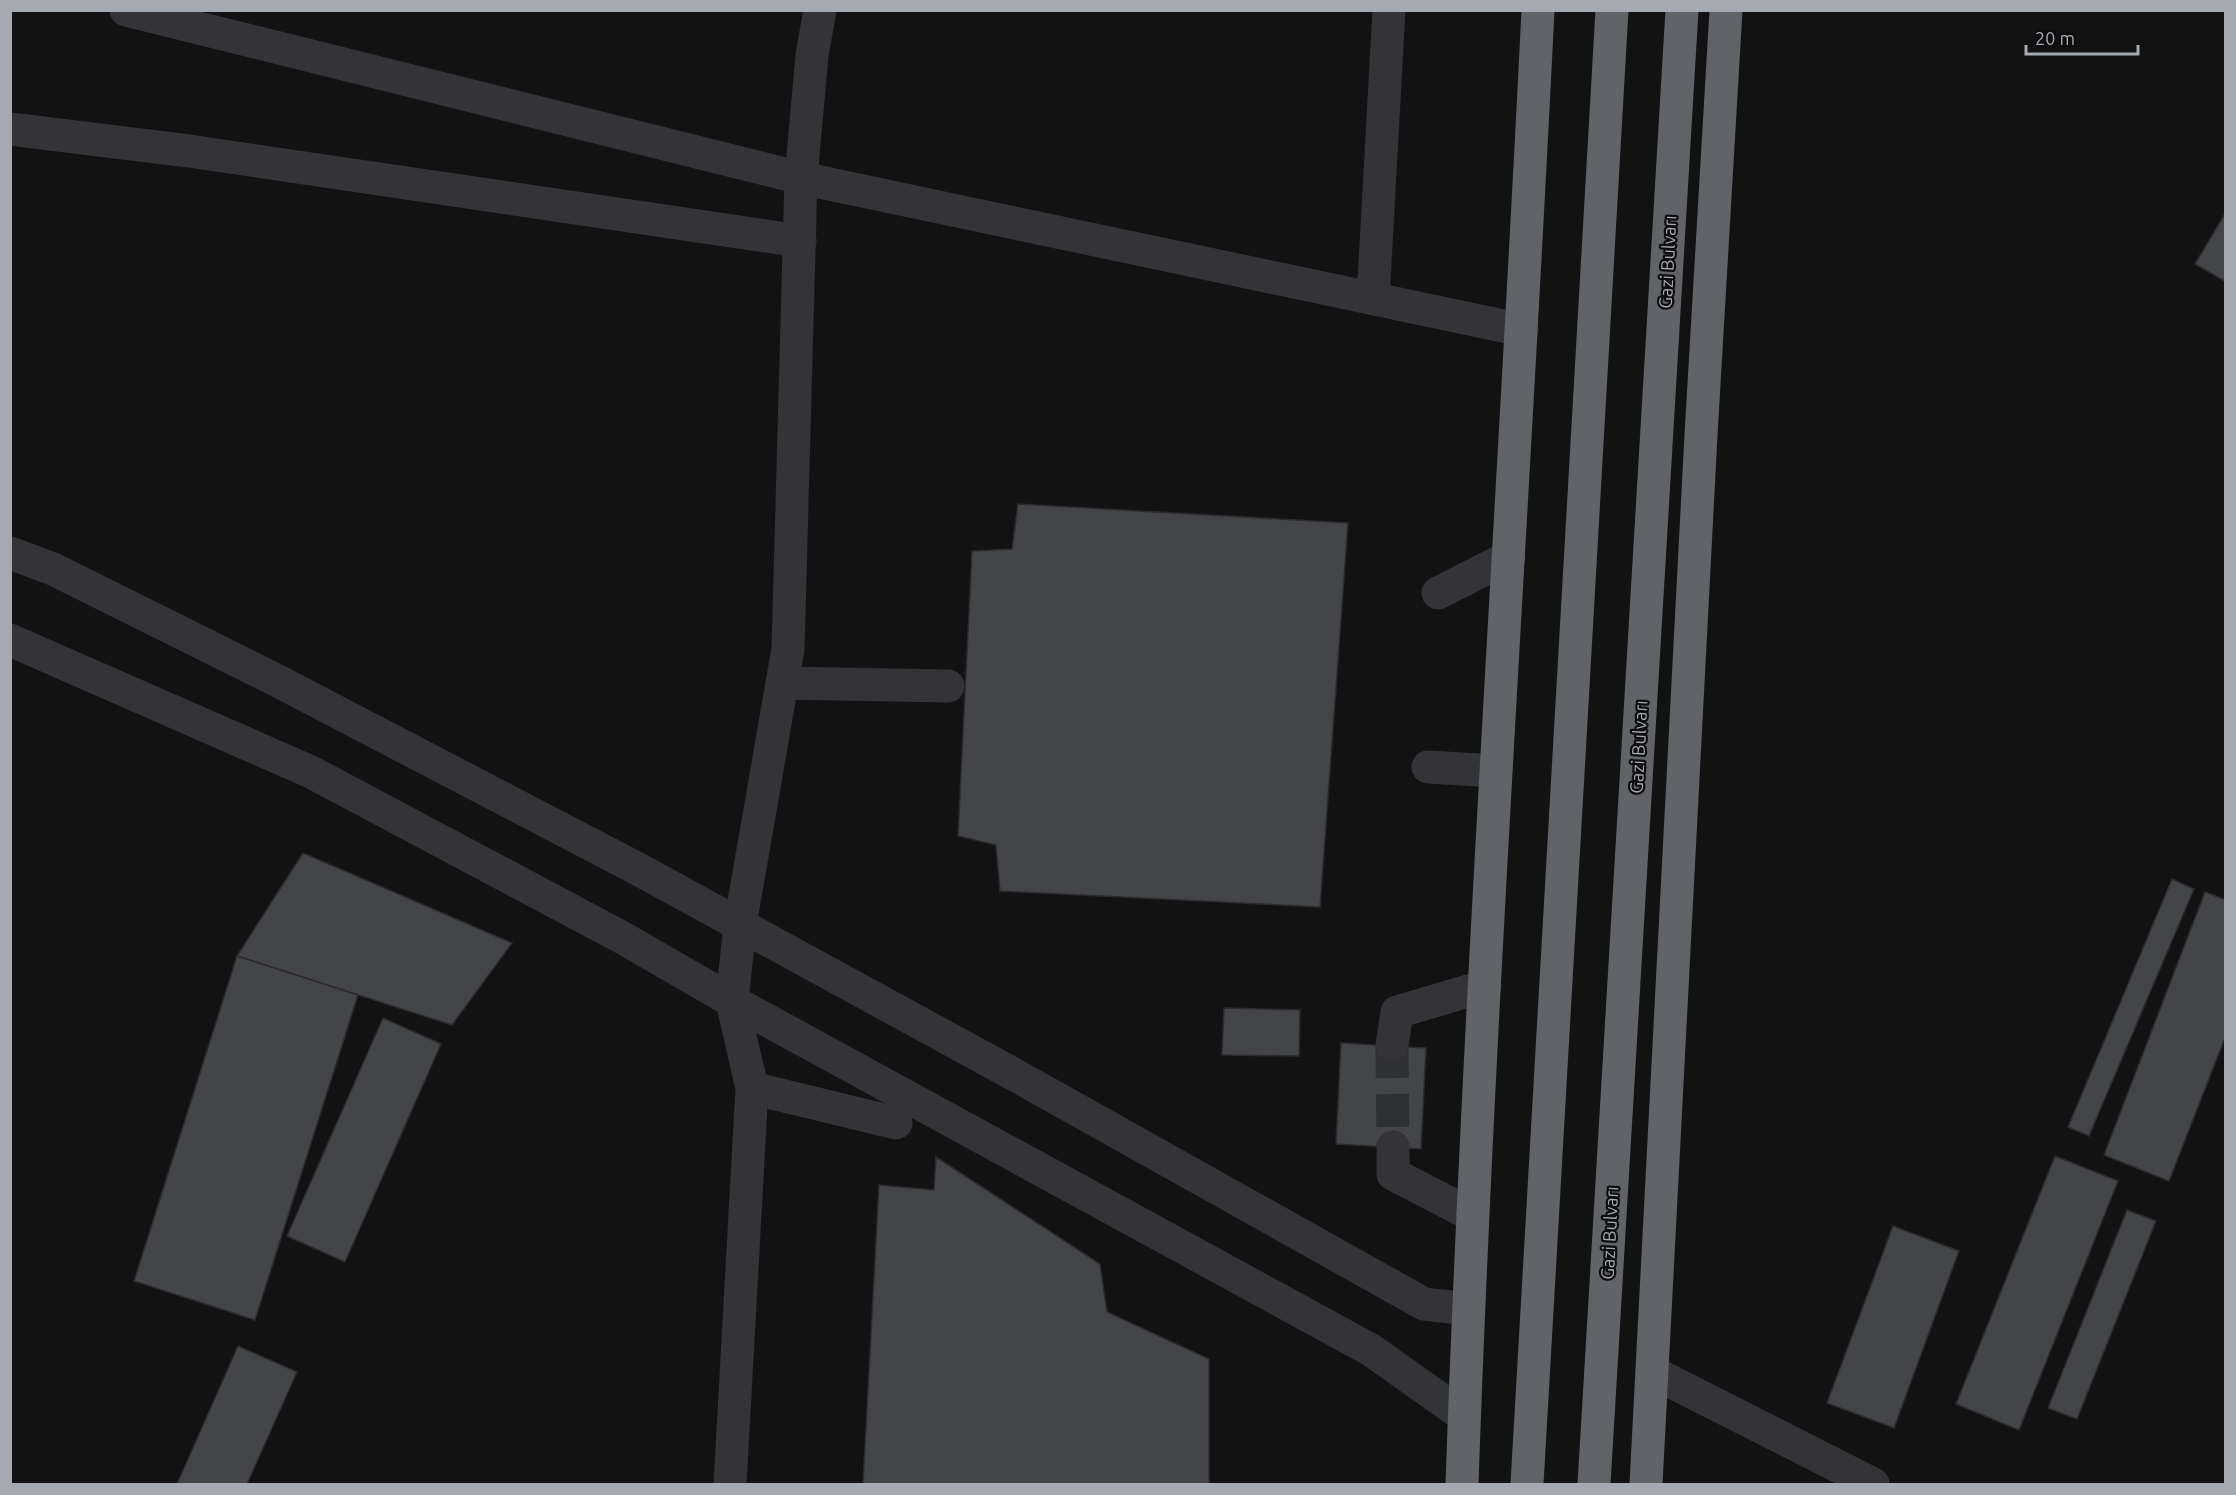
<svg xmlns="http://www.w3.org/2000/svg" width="2236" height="1495" viewBox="0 0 2236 1495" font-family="Ubuntu,sans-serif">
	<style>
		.building { fill: #444548; stroke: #2c2c2f; stroke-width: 1.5 }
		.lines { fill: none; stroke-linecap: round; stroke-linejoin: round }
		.minor-tunnel { stroke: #2f3033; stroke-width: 33; stroke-dasharray: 33 16; stroke-linecap: butt }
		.minor { stroke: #343438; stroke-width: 33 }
		.highway { stroke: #606368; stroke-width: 33 }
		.labels { text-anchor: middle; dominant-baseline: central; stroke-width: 4.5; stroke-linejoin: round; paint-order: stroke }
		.street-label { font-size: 18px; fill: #a5aab2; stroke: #0d0d0e }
	</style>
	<rect width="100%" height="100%" fill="#121213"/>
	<g class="building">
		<path d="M 2226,212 L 2226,282 L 2195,264 Z"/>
		<path d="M 1018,504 L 1348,523 L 1320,907 L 1000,891 L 996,845 L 958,836 L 972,551 L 1012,549 Z"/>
		<path d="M 303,853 L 512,943 L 452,1025 L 237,956 Z"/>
		<path d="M 2172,879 L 2194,889 L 2089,1136 L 2068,1127 Z"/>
		<path d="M 2205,892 L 2226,900 L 2226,1035 L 2169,1181 L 2104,1155 Z"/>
		<path d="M 237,956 L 358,995 L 255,1320 L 134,1281 Z"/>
		<path d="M 1224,1008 L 1300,1010 L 1299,1056 L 1222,1055 Z"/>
		<path d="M 383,1018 L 441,1044 L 345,1262 L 287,1236 Z"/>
		<path d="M 1341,1043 L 1426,1048 L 1421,1149 L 1336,1144 Z"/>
		<path d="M 2055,1156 L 2118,1181 L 2019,1430 L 1956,1404 Z"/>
		<path d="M 936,1157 L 1100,1264 L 1107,1312 L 1209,1359 L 1209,1484 L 863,1484 L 879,1185 L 934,1190 Z"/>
		<path d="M 2127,1210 L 2156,1221 L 2077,1419 L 2048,1408 Z"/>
		<path d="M 1893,1226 L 1959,1251 L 1894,1428 L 1827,1403 Z"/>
		<path d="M 238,1346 L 297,1372 L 247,1484 L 177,1484 Z"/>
	</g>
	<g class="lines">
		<path class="minor-tunnel" d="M 1392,1045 L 1393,1147"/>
		<g class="minor">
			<path d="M 126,10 L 801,178 L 1522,330"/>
			<path d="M 10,129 L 189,151 L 800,241"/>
			<path d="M 1373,299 L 1389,10"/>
			<path d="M 10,553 L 53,569 L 276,680 L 638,869 L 1015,1075 L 1424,1304 L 1468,1309"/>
			<path d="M 1438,593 L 1509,557"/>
			<path d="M 10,640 L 311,772 L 623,938 L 732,1001 L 1371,1350 L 1464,1416"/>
			<path d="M 782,683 L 948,686"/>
			<path d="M 1428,767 L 1496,771"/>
			<path d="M 1392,1045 L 1397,1012 L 1485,986"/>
			<path d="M 752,1088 L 896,1123"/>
			<path d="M 1393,1147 L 1393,1174 L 1472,1215"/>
			<path d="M 1652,1372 L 1873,1484"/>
			<path d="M 730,1484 L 752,1088 L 732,1001 L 740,925 L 788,649 L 801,178 L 812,55 L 820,10"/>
		</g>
		<g class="highway">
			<path d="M 1462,1484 C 1479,993 1514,502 1538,10"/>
			<path d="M 1527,1484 L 1612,10"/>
			<path d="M 1594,1484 L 1682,10"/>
			<path d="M 1646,1484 L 1701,435 L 1726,10"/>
		</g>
	</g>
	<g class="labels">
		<g class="street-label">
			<text transform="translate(1667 262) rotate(-87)">Gazi Bulvarı</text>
			<text transform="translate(1638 747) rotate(-87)">Gazi Bulvarı</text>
			<text transform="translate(1609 1233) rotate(-87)">Gazi Bulvarı</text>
		</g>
	</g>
	<rect width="2236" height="1495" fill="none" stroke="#a5aab2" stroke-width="24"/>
	<path d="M2026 45v9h112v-9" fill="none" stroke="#a5aab2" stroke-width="3"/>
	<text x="2035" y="45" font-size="18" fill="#a5aab2" stroke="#0d0d0e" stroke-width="4.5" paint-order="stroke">20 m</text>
</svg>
